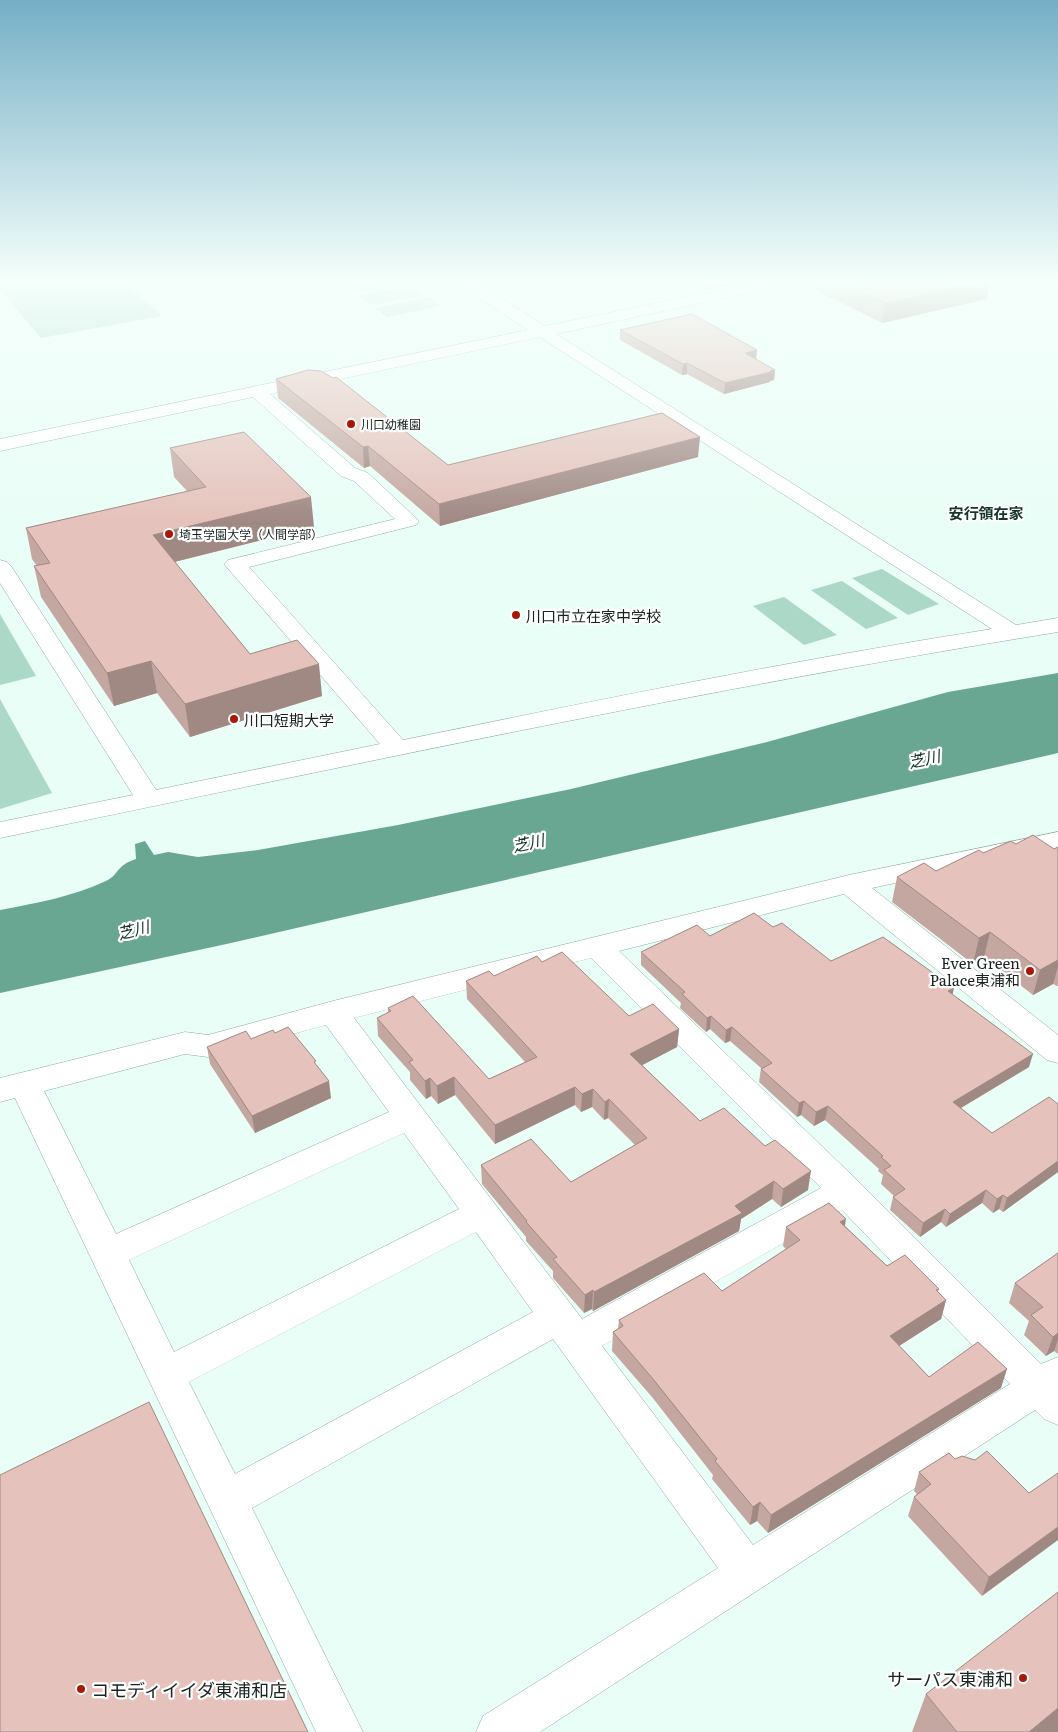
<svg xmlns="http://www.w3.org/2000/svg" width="1058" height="1732" viewBox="0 0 1058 1732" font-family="Literata,'Noto Sans JP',serif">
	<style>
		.green { fill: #acd8c8 }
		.water { fill: #6aa792 }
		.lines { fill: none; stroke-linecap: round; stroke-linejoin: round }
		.minor-casing { stroke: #89ab9e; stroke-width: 1 }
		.minor { fill: #fff; fill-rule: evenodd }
		.wall { fill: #c5a7a1 }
		.shaded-wall { fill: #a08883 }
		.building { fill: #e5c2bb; stroke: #a08883 }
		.poi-dot { fill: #a91807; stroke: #fff; stroke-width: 2 }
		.labels { text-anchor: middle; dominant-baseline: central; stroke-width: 4.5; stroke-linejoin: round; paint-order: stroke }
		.far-poi-label { font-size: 12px; fill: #16231f; stroke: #fff; text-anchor: start }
		.far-quarter-label { font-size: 15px; font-weight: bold; fill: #15342a; stroke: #fff }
		.poi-label { font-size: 15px; fill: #16231f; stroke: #fff; text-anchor: start }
		.water-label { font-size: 16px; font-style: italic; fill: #123027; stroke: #fff }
		.near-poi-label { font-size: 18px; fill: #16231f; stroke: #fff; text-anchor: end }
	</style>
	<rect width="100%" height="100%" fill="#e9fef6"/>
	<g class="green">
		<path d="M 0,281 L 123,281 L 162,316 L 41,338 L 0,290 Z"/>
		<path d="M 366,281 L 404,281 L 408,283 L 355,293 L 343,285 Z"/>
		<path d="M 412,286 L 425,295 L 371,305 L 359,296 Z"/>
		<path d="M 429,297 L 441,306 L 387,317 L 375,308 Z"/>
		<path d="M 882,569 L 939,604 L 908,615 L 852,578 Z"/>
		<path d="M 842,581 L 898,618 L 866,629 L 811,590 Z"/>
		<path d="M 784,597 L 837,635 L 804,645 L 753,606 Z"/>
		<path d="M 0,614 L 36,676 L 0,685 Z"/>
		<path d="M 0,699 L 52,793 L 0,809 Z"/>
	</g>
	<path class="water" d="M 1058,673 L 1058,753 L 231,943 L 0,993 L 0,910 C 36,903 72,897 106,881 C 119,875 116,865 136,859 L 135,844 L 145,841 L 154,855 L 168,852 L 198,857 L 258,850 L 398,825 L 571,789 L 767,742 L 948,692 Z"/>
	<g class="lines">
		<g class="minor-casing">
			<g id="minor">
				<path d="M 456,281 L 473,281 L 545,326 L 765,281 L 792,281 L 790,284 L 785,285 L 556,334 L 1016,625 L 1058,618 L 1058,632 C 703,689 352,765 0,838 L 0,822 L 133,795 L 0,583 L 0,560 L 7,562 L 11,566 L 156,790 L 380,744 L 224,564 L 228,560 L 395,519 L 354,481 L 341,476 L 253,397 L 0,451 L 0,439 L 528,330 L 458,284 ZM 540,337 L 992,629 C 794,660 599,700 403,740 L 249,567 L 416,525 L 419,521 L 368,473 L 355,468 L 270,394 Z"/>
				<path d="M 1058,832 L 1058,848 L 872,888 L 1058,1035 L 1058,1063 L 1047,1060 L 844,894 L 619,951 L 858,1181 L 1041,1364 L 1058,1357 L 1058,1425 L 1044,1419 L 1035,1410 L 540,1732 L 476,1732 L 483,1716 L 718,1568 L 553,1339 L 252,1508 L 363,1732 L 316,1732 L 15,1098 L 0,1102 L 0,1078 L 185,1032 L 208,1035 L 333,1001 L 849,875 ZM 591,958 L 821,1188 L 582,1319 L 354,1018 ZM 326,1025 L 389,1112 L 116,1234 L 44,1091 L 185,1054 L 208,1057 ZM 404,1133 L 459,1209 L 174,1352 L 129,1260 ZM 842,1210 L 1010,1384 L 753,1545 L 602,1346 ZM 476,1232 L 533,1312 L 235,1474 L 189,1382 Z"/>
			</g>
		</g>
		<use href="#minor" class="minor"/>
	</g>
	<g class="wall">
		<path d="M 690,281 L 750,281 L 707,290 Z"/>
		<path d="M 804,281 L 990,281 L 987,299 L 882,323 L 803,284 Z"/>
		<path d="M 620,330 L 756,360 L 775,370 L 774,380 L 770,381 L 770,382 L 724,394 L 687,374 L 682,375 L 620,340 Z"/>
		<path d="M 276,379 L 448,465 L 698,457 L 440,526 L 370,466 L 364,468 L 278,398 Z"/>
		<path d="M 170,448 L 314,527 L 174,562 L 250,654 L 322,696 L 190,737 L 157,693 L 114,706 L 41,597 L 34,566 L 37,566 L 32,559 L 26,528 L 187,491 L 174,477 Z"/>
		<path d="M 1016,844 L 1054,849 L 1058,847 L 1058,986 L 1057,986 L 1053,984 L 1033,995 L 984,957 L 973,964 L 892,902 L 897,877 L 936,871 L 983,853 Z"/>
		<path d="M 773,927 L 831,961 L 953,995 L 1029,1067 L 961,1108 L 992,1133 L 1058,1104 L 1058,1172 L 1003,1212 L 999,1209 L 993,1213 L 982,1203 L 946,1227 L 941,1222 L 920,1237 L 890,1210 L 893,1197 L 894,1196 L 881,1184 L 883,1175 L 878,1171 L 879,1169 L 825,1120 L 814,1126 L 801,1115 L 797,1117 L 759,1082 L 761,1068 L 730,1041 L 725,1043 L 710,1029 L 706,1032 L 680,1008 L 681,1003 L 641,965 L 641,952 L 710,936 Z"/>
		<path d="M 542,962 L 629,1016 L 679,1029 L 677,1047 L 642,1065 L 700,1121 L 808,1190 L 781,1207 L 772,1199 L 741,1219 L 739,1231 L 593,1311 L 592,1309 L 584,1313 L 553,1278 L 553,1271 L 526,1241 L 526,1237 L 482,1184 L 481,1165 L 571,1182 L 635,1145 L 608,1118 L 604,1120 L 592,1107 L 581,1112 L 575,1105 L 495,1144 L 455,1095 L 438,1104 L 431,1096 L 426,1099 L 410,1080 L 410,1072 L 378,1036 L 377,1018 L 388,1013 L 388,1008 L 489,1079 L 525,1062 L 467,999 L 466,981 L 494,976 Z"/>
		<path d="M 275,1033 L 316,1065 L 331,1098 L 255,1133 L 210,1064 L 207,1047 L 251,1039 Z"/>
		<path d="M 845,1226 L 887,1266 L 939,1289 L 938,1291 L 946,1300 L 941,1319 L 899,1346 L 929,1377 L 1001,1388 L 768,1533 L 757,1521 L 750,1525 L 712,1479 L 713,1475 L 652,1397 L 612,1351 L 613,1332 L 618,1329 L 619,1320 L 722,1291 L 786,1249 L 783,1246 L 786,1227 Z"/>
		<path d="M 1058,1251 L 1058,1354 L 1054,1351 L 1046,1356 L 1024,1335 L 1029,1321 L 1009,1303 L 1015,1283 L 1057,1254 Z"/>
		<path d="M 955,1459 L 1029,1493 L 982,1596 L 908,1516 L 914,1497 L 917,1494 L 914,1491 L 919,1472 Z"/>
		<path d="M 926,1694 L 1058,1732 L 912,1732 Z"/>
	</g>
	<g class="shaded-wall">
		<path d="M 708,281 L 750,281 L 707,290 Z"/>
		<path d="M 986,281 L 990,281 L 987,299 L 882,323 L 885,303 Z"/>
		<path d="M 757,350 L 756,361 L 745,353 Z"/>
		<path d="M 687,363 L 687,374 L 682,375 L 683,364 Z"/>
		<path d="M 775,370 L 774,380 L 770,381 L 770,382 L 724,394 L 725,383 Z"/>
		<path d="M 700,437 L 698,457 L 440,526 L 439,504 Z"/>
		<path d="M 368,446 L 370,466 L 364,468 L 363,447 Z"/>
		<path d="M 311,497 L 314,527 L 158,566 L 153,535 Z"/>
		<path d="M 151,661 L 157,693 L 114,706 L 107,673 Z"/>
		<path d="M 319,664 L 322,696 L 190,737 L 185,704 Z"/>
		<path d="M 990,932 L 984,957 L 973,964 L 979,938 Z"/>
		<path d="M 1058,960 L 1058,967 L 1053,984 L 1033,995 L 1040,970 Z"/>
		<path d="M 954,988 L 951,1001 L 948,991 Z"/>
		<path d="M 711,1016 L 710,1029 L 706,1032 L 707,1018 Z"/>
		<path d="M 732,1027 L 730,1041 L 725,1043 L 726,1030 Z"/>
		<path d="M 679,1029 L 677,1047 L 629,1072 L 630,1054 Z"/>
		<path d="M 1033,1054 L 1029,1067 L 949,1115 L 953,1102 Z"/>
		<path d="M 454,1077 L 455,1095 L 438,1104 L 437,1086 Z"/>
		<path d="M 430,1078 L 431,1096 L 426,1099 L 425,1081 Z"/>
		<path d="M 329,1081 L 331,1098 L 255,1133 L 252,1116 Z"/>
		<path d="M 575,1087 L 575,1105 L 495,1144 L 495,1125 Z"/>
		<path d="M 593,1089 L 592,1107 L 581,1112 L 582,1094 Z"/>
		<path d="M 609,1099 L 608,1118 L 604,1120 L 605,1102 Z"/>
		<path d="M 804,1101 L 801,1115 L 797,1117 L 799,1103 Z"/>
		<path d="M 828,1106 L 825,1120 L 814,1126 L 816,1112 Z"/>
		<path d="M 1058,1161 L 1058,1172 L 1003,1212 L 1007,1198 Z"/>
		<path d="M 811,1171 L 808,1190 L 781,1207 L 783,1189 Z"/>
		<path d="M 774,1181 L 772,1199 L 741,1219 L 739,1231 L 593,1311 L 594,1292 L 735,1206 Z"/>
		<path d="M 986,1190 L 982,1203 L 946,1227 L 950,1214 Z"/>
		<path d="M 1003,1195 L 999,1209 L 993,1213 L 997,1199 Z"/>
		<path d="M 945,1209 L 941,1222 L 920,1237 L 923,1223 Z"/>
		<path d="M 846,1219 L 843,1238 L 840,1222 Z"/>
		<path d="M 593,1290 L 592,1309 L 584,1313 L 585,1295 Z"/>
		<path d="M 946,1300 L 941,1319 L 885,1355 L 890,1336 Z"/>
		<path d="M 1058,1333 L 1058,1340 L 1054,1351 L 1046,1356 L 1053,1337 Z"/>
		<path d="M 1007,1369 L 1001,1388 L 768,1533 L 771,1515 Z"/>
		<path d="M 760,1502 L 757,1521 L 750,1525 L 753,1507 Z"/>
		<path d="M 1058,1527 L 1058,1540 L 982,1596 L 989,1577 Z"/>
		<path d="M 1058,1708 L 1058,1732 L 1029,1732 Z"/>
	</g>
	<g class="building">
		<path d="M 838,281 L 986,281 L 885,303 Z"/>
		<path d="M 692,314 L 757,350 L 745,353 L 775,370 L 770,371 L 771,372 L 725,383 L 687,363 L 683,364 L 620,330 Z"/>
		<path d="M 308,370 L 321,371 L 333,378 L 336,377 L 448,465 L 662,413 L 700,437 L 439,504 L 368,446 L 363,447 L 276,379 Z"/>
		<path d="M 244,432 L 311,497 L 153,535 L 250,654 L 297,640 L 319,664 L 185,704 L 151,661 L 107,673 L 34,566 L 50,563 L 26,528 L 206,487 L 170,448 Z"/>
		<path d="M 1033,835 L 1054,849 L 1058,847 L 1058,960 L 1040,970 L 990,932 L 979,938 L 897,877 L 924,863 L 936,871 L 979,850 L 983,853 L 1011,841 L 1016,844 Z"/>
		<path d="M 754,913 L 773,927 L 782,923 L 831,961 L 883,937 L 954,988 L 948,991 L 1033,1054 L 953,1102 L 992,1133 L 1049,1097 L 1058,1104 L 1058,1161 L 1007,1198 L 1003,1195 L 997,1199 L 986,1190 L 950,1214 L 945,1209 L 923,1223 L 893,1197 L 905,1189 L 884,1170 L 891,1166 L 881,1157 L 883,1156 L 828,1106 L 816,1112 L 804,1101 L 799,1103 L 761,1069 L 772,1063 L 732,1027 L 726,1030 L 711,1016 L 707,1018 L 682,994 L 685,992 L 641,952 L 697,925 L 710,936 Z"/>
		<path d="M 562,952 L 629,1016 L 653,1004 L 679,1029 L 630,1054 L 700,1121 L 724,1108 L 765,1146 L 775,1140 L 811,1171 L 783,1189 L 774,1181 L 735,1206 L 742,1213 L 594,1292 L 593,1290 L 585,1295 L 553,1259 L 557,1257 L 526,1222 L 527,1221 L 481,1165 L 531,1139 L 571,1182 L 647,1138 L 609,1099 L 605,1102 L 593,1089 L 582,1094 L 575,1087 L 495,1125 L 454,1077 L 437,1086 L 430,1078 L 425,1081 L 409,1062 L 413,1060 L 377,1018 L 391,1011 L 388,1008 L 413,996 L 489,1079 L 537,1057 L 466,981 L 489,971 L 494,976 L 537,956 L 542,962 Z"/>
		<path d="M 288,1027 L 316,1061 L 314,1062 L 329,1081 L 252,1116 L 207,1047 L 246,1031 L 251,1039 L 273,1030 L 275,1033 Z"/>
		<path d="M 829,1203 L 846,1219 L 840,1222 L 887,1266 L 905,1255 L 939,1289 L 936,1290 L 946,1300 L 890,1336 L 929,1377 L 978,1342 L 1007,1369 L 771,1515 L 760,1502 L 753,1507 L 715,1461 L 717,1459 L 653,1379 L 613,1332 L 623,1326 L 619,1320 L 704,1273 L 722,1291 L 800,1240 L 786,1227 Z"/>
		<path d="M 1058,1253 L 1058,1333 L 1053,1337 L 1031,1315 L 1043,1307 L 1015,1283 Z"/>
		<path d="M 149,1402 L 308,1732 L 0,1732 L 0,1475 Z"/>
		<path d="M 987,1451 L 1029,1493 L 1058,1473 L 1058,1527 L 989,1577 L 914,1497 L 931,1484 L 919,1472 L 949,1453 L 955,1459 L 962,1456 L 975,1460 Z"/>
		<path d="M 1058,1592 L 1058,1708 L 1029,1732 L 957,1732 L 926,1694 Z"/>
	</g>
	<linearGradient id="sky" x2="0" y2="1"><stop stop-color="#75afc6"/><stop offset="0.54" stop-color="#f5fffb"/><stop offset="1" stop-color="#f5fffb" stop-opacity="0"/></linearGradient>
	<rect width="1058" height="523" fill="url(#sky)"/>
	<g class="poi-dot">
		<circle cx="351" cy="424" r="5"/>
		<circle cx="169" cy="534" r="5"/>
		<circle cx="516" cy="615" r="5"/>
		<circle cx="234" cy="719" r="5"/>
		<circle cx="1030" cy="971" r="5"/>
		<circle cx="1023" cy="1678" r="5"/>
		<circle cx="81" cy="1689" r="5"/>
	</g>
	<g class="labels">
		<g class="far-poi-label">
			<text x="361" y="424">川口幼稚園</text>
			<text x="179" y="534">埼玉学園大学（人間学部）</text>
		</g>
		<g class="far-quarter-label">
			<text x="986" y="512">安行領在家</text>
		</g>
		<g class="poi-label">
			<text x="526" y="615">川口市立在家中学校</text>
			<text x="244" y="719">川口短期大学</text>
			<text x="1020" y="962" text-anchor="end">Ever Green<tspan x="1020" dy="17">Palace東浦和</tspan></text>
		</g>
		<g class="water-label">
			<text transform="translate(924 758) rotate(-12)">芝川</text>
			<text transform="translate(528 842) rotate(-12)">芝川</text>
			<text transform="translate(133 929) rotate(-14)">芝川</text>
		</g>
		<g class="near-poi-label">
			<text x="1013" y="1678">サーパス東浦和</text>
			<text x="91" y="1689" text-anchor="start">コモディイイダ東浦和店</text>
		</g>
	</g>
</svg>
